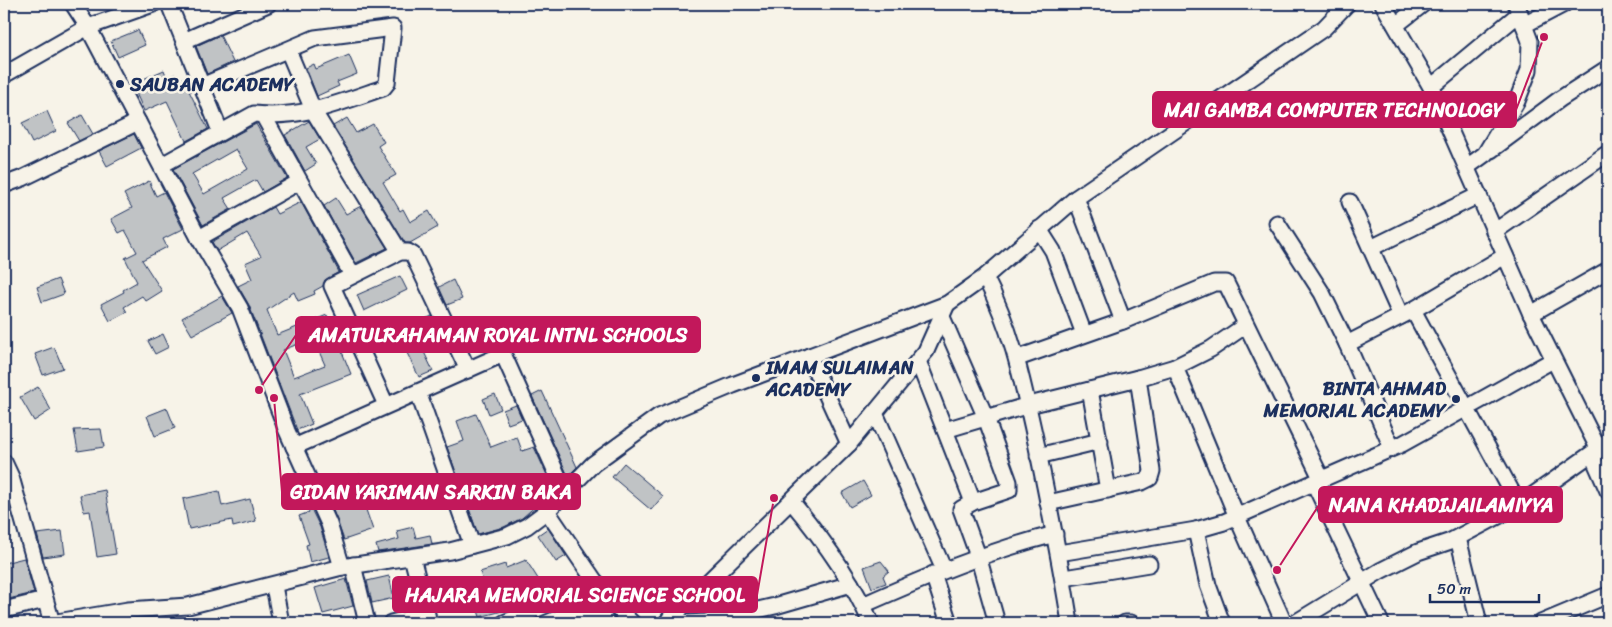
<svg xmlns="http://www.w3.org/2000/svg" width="1612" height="627" viewBox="0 0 1612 627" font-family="Sriracha,sans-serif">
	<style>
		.building { fill: #c0c3c5; stroke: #1b2f5e; fill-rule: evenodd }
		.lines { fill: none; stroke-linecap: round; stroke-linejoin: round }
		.minor-casing { stroke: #1b2f5e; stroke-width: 19 }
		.minor { stroke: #f7f3e8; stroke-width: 15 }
		.poi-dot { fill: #1b2f5e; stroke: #f7f3e8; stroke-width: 2 }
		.labels { text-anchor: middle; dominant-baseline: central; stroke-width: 5; stroke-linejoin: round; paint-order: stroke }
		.poi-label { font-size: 19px; font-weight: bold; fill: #1b2f5e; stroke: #f7f3e8; text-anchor: start }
		.leader { fill: none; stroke: #c2185b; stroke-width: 2 }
		.callout-dot { fill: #c2185b; stroke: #f7f3e8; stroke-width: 2 }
		.callout { fill: #c2185b; stroke: #c2185b; stroke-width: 2 }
		.callout-label { font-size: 20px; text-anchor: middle; font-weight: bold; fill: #fff }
	</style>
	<rect width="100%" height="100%" fill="#f7f3e8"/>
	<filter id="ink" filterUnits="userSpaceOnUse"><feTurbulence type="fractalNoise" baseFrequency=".02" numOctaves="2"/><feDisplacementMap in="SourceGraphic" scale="10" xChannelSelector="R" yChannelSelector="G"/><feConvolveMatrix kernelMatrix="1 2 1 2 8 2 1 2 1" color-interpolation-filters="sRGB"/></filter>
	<g filter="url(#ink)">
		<g class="building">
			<path d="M 138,30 L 145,45 L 118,57 L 111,41 Z"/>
			<path d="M 220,35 L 233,62 L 207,74 L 196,46 Z"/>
			<path d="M 349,55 L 357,74 L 337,82 L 339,86 L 317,96 L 306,68 L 314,64 L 316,69 Z"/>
			<path d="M 164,70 L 167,78 L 175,74 L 178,81 L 186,77 L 192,91 L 189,91 L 208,129 L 186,141 L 167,101 L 144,111 L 132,84 Z"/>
			<path d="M 47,111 L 56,131 L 32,143 L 22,123 Z"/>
			<path d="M 82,115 L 93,134 L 79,141 L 68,123 Z"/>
			<path d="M 347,118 L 356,133 L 373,124 L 384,142 L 378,146 L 396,175 L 383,182 L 400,211 L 403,209 L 410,222 L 429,211 L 438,227 L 410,243 L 405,243 L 333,126 Z"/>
			<path d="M 309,121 L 320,139 L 306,147 L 316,164 L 305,171 L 285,135 Z"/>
			<path d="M 256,124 L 287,178 L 263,192 L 256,180 L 224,198 L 231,209 L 203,225 L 173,169 ZM 236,149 L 248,169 L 204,194 L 192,174 Z"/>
			<path d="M 134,134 L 141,148 L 107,166 L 99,151 Z"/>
			<path d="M 149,181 L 156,196 L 164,192 L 183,229 L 163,239 L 167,247 L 142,260 L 162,291 L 146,301 L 142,296 L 124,307 L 127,312 L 110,321 L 101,304 L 124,292 L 123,290 L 137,282 L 125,258 L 137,252 L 125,230 L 119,233 L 111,219 L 132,208 L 124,194 Z"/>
			<path d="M 336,198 L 346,214 L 361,206 L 387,248 L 356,263 L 324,206 Z"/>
			<path d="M 301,202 L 339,272 L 325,280 L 323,286 L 314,291 L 315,294 L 298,301 L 294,292 L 267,310 L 277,335 L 327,315 L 351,374 L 300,394 L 312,424 L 297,430 L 249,305 L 238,286 L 252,279 L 245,263 L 261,256 L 247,233 L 217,251 L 212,242 L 273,207 L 277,214 ZM 313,338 L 325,365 L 294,377 L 283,350 Z"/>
			<path d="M 400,276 L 407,290 L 364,311 L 357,295 Z"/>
			<path d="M 58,279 L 64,294 L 42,302 L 37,287 Z"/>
			<path d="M 453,280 L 462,299 L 447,305 L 439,287 Z"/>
			<path d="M 222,296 L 232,313 L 192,335 L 182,318 Z"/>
			<path d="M 432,316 L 445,343 L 424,352 L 433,371 L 419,377 L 404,347 L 420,340 L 413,324 Z"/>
			<path d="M 163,334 L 169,347 L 155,354 L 148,341 Z"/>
			<path d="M 54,347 L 63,368 L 43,375 L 35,354 Z"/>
			<path d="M 38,387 L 51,410 L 34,421 L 20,397 Z"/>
			<path d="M 542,391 L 577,467 L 568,476 L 532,396 Z"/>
			<path d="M 495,394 L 501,409 L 489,414 L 483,399 Z"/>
			<path d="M 516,405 L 522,419 L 508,424 L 503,410 Z"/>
			<path d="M 167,408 L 175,428 L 155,436 L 147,416 Z"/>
			<path d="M 476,414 L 491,447 L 517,437 L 522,451 L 534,447 L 554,490 L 522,518 L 504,527 L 478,534 L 447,447 L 464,441 L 457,421 Z"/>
			<path d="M 101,429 L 104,447 L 78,451 L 74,430 Z"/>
			<path d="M 624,463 L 663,496 L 651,510 L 612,477 Z"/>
			<path d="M 360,474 L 366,493 L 379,489 L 383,502 L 365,507 L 373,530 L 344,540 L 331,505 L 345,500 L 339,481 Z"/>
			<path d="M 863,481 L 871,495 L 850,507 L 842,493 Z"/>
			<path d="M 105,490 L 116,554 L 97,557 L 90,511 L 84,512 L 80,495 Z"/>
			<path d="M 219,491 L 222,506 L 250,499 L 256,521 L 233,527 L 232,520 L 189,529 L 183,499 Z"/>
			<path d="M 312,511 L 320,527 L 329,557 L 310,562 L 306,545 L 309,544 L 299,516 Z"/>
			<path d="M 413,527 L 416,538 L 430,535 L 432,544 L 378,552 L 376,545 L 399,539 L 397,531 Z"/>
			<path d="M 548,528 L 566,556 L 556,562 L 538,535 Z"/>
			<path d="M 62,531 L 65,554 L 43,557 L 37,534 Z"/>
			<path d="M 24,558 L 34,593 L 4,600 L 4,563 Z"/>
			<path d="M 526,560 L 542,585 L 545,595 L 521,606 L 480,617 L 477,607 L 490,603 L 480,572 L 505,564 L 506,568 Z"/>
			<path d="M 881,561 L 889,571 L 883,576 L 886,583 L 872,588 L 864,567 Z"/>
			<path d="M 389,576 L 394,598 L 372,603 L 367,581 Z"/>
			<path d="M 346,579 L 353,606 L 323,614 L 315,588 Z"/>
		</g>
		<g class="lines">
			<g class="minor-casing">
				<g id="minor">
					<path d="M 73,4 L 88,27 L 199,238 L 240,308 L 287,431 L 329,524 L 342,567"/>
					<path d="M 169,4 L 220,131"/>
					<path d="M 1383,4 L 1431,87 L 1531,314 L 1599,450"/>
					<path d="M 1396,25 L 1423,4"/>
					<path d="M 1524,25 L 1564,4"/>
					<path d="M 184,41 L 268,4"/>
					<path d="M 288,50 L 314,112 L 400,252"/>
					<path d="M 4,75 L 88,27 L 153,4"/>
					<path d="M 1431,87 L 1520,13"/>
					<path d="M 263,115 L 352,275"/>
					<path d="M 1491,150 L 1560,99 L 1608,68"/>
					<path d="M 162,165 L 254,114 C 301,119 339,103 383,88 L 387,83 L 393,28 L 315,38 L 202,86"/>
					<path d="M 1467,167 L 1485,154 L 1517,101 L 1529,70 L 1530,41 L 1516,4"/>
					<path d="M 4,185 L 23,178 L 138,122"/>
					<path d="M 1076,198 L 1123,321"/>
					<path d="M 1350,202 L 1401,316"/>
					<path d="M 1277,223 L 1322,293 L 1347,344 L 1392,448"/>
					<path d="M 1039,229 L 1053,251 L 1084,334"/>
					<path d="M 1494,232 L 1608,153"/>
					<path d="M 199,238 L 299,182"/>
					<path d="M 1371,248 L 1479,195"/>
					<path d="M 985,277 C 1014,334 1023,385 1037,447 C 1049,506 1061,564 1070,623"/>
					<path d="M 1413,310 L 1519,505"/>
					<path d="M 1531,314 L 1608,270"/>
					<path d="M 942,317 L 986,418 L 1009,482 L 1009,490 L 973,502 L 961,509 L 978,556 L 997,623"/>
					<path d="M 1347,344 L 1413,310 L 1505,256"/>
					<path d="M 809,356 L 849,444"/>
					<path d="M 1018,358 L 1123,321 L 1214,283 L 1226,283 L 1322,480"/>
					<path d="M 918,361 L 973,502"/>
					<path d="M 1175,367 L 1237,517 L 1284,623"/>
					<path d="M 1090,390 L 1108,490"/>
					<path d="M 418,392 L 472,545"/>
					<path d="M 386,405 L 332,286 L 400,252 L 408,252 L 413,255 L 468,370"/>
					<path d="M 875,413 L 944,570"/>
					<path d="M 945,430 L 1029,405 L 1138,378 L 1175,367 L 1211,349 L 1246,325"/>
					<path d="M 294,447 L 501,355 L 504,356 L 565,492"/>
					<path d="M 1592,455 L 1608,491"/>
					<path d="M 1038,456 L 1100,441"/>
					<path d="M 4,462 L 11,477 L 52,623"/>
					<path d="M 1314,483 L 1381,623"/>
					<path d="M 791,501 C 822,538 852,579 871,623"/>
					<path d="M 1048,503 L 1142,482 L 1150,478 L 1152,471 L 1138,378"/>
					<path d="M 547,511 L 605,596 L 632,623"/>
					<path d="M 1196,530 L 1208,585 L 1222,623"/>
					<path d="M 1458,538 L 1479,623"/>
					<path d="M 1059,553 L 1196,530 L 1224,522 L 1402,444 L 1553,360"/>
					<path d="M 412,557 L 429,623"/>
					<path d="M 353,565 L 367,623"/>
					<path d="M 933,574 L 949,623"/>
					<path d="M 1064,578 L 1149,564"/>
					<path d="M 274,586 L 281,623"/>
					<path d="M 863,605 C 926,577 988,551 1055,534"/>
					<path d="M 4,610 L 45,600"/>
					<path d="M 670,618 L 687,623 L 706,622 L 775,606 L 851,584"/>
					<path d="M 51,623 L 128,610 L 188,606 L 342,567 L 450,551 L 507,536 L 527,526 L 547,511 L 593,464 L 659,416 L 733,385 L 947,304 L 985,277 L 1076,198 L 1324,28 L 1347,4"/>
					<path d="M 391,623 L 427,614"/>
					<path d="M 504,623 L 597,583"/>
					<path d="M 666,623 L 849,444 L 926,351 L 947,304"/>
					<path d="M 1125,623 L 1131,623"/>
					<path d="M 1295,623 L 1380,571 L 1418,552 L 1451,541 L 1519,505 L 1608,442"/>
					<path d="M 1541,623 L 1608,595"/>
				</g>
			</g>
			<use href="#minor" class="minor"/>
		</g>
	</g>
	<g class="poi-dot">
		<circle cx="120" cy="84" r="5"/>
		<circle cx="756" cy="378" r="5"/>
		<circle cx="1456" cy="399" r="5"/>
	</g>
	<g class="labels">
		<g class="poi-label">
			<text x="130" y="84">SAUBAN ACADEMY</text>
			<text x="766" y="367">IMAM SULAIMAN<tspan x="766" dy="22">ACADEMY</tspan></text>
			<text x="1446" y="388" text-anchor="end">BINTA AHMAD<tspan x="1446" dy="22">MEMORIAL ACADEMY</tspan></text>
		</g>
	</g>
	<path class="leader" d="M1544 37L1516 110M259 390L296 335M274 398L282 492M1277 570L1319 505M774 498L757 595"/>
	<g class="callout-dot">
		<circle cx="1544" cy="37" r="5"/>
		<circle cx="259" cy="390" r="5"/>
		<circle cx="274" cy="398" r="5"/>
		<circle cx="1277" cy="570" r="5"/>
		<circle cx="774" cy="498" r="5"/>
	</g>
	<g class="callout">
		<rect x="1153" y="92" width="363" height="35" rx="5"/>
		<rect x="296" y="317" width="404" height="35" rx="5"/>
		<rect x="282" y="474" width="298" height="35" rx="5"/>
		<rect x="1319" y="487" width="243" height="35" rx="5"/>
		<rect x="393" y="577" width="364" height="35" rx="5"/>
	</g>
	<g class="callout-label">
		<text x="1334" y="117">MAI GAMBA COMPUTER TECHNOLOGY</text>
		<text x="498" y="342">AMATULRAHAMAN ROYAL INTNL SCHOOLS</text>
		<text x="431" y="499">GIDAN YARIMAN SARKIN BAKA</text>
		<text x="1441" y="512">NANA KHADIJAILAMIYYA</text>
		<text x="575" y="602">HAJARA MEMORIAL SCIENCE SCHOOL</text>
	</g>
	<rect width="1612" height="627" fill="none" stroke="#f7f3e8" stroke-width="20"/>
	<rect x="10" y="10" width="1592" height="607" fill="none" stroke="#1b2f5e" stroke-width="2" filter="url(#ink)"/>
	<path d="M1430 594v8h109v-8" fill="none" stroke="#1b2f5e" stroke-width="2.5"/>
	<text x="1437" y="594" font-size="15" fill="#1b2f5e" stroke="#f7f3e8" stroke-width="4" paint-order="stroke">50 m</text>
</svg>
